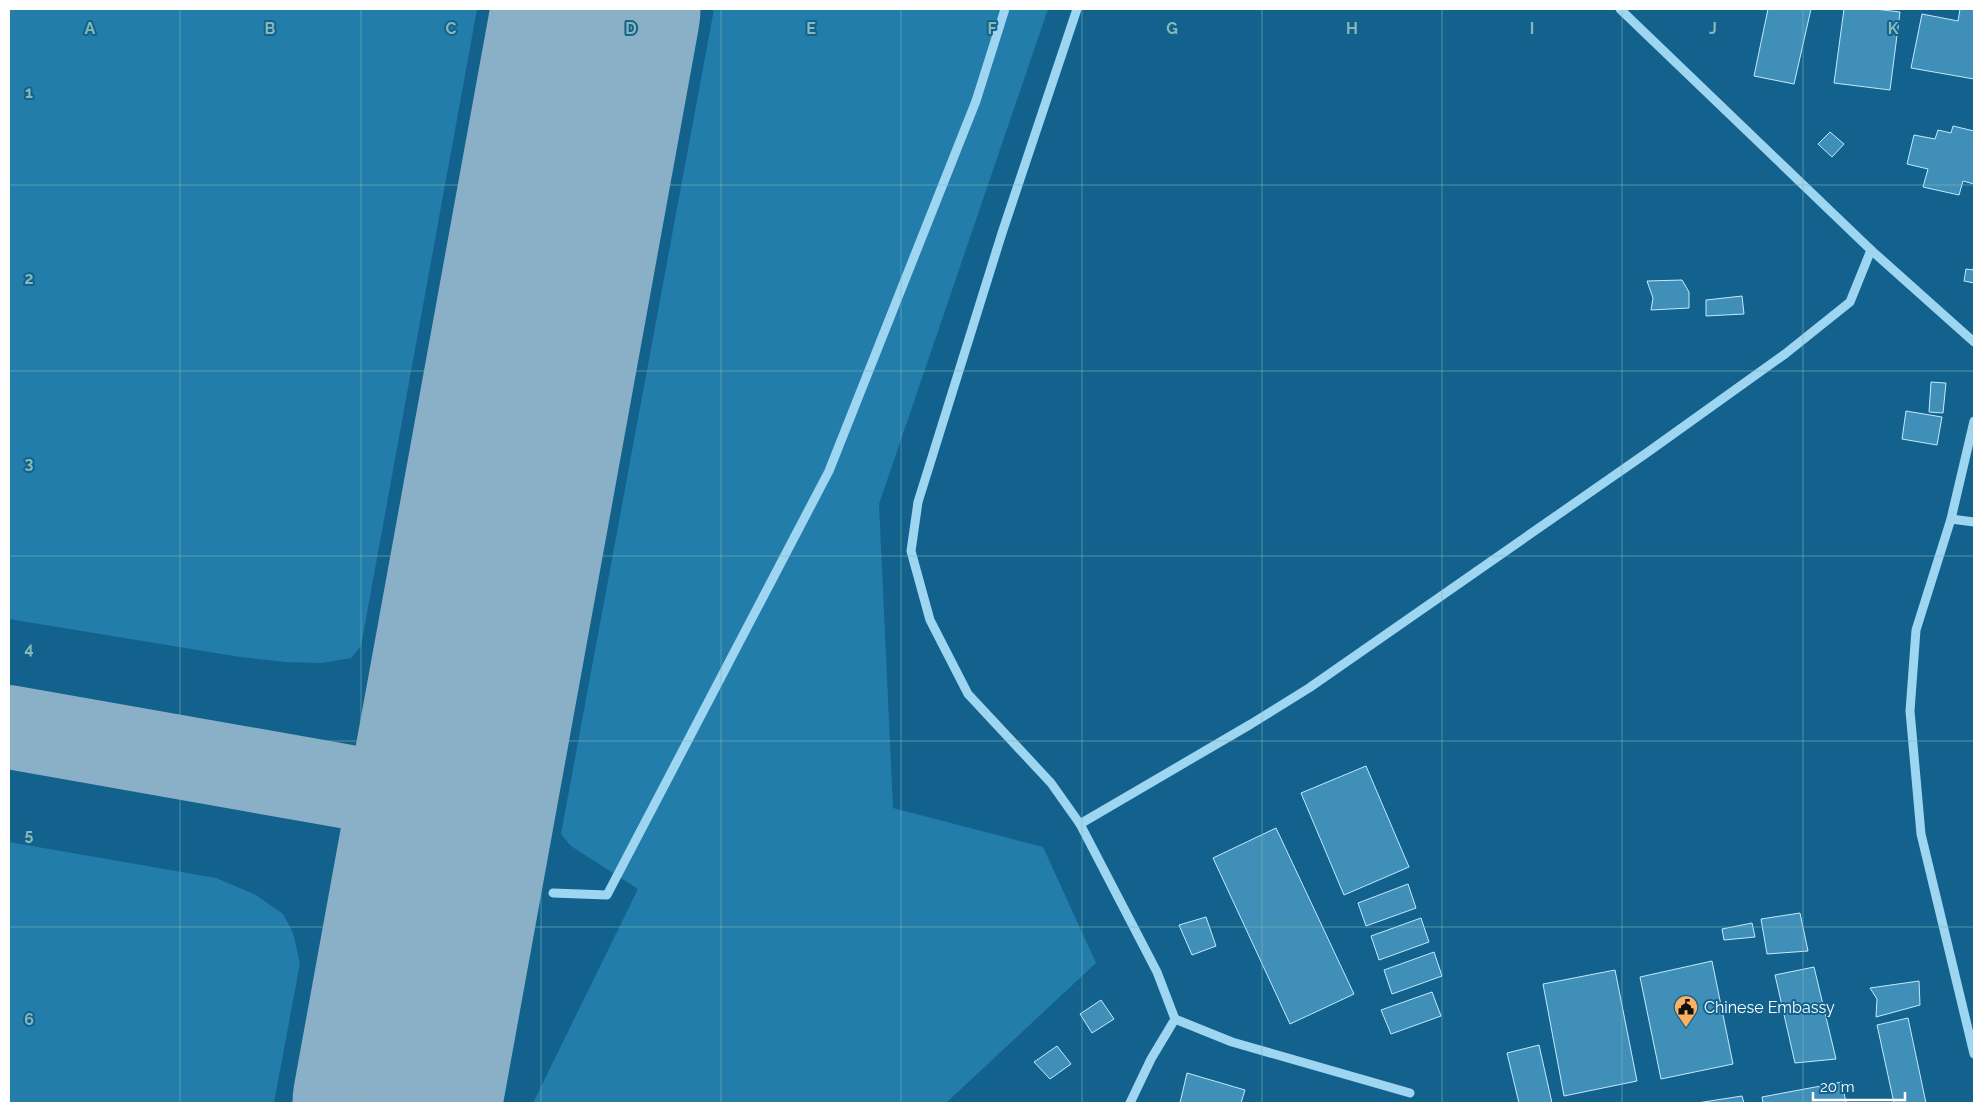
<svg xmlns="http://www.w3.org/2000/svg" width="1983" height="1112" viewBox="0 0 1983 1112" font-family="Raleway,sans-serif">
	<style>
		.green { fill: #227dab }
		.lines { fill: none; stroke-linecap: round; stroke-linejoin: round }
		.taxiway { stroke: #89b0c6; stroke-width: 84 }
		.runway { stroke: #89b0c6; stroke-width: 209 }
		.building { fill: #408fb9; stroke: #c5e9fc }
		.minor { stroke: #9ed5f1; stroke-width: 9 }
		.grid { fill: none; stroke: #87bab6; stroke-width: 1; stroke-opacity: 0.55 }
		.labels { text-anchor: middle; dominant-baseline: central; stroke-width: 4; stroke-linejoin: round; paint-order: stroke }
		.poi-label { font-size: 16px; fill: #fff; stroke: #13628e; text-anchor: start }
		.grid-label { font-size: 16px; text-anchor: middle; font-weight: bold; fill: #87bab6; stroke: #13628e; stroke-width: 4; stroke-linejoin: round; paint-order: stroke }
	</style>
	<rect width="100%" height="100%" fill="#13628e"/>
	<g class="green">
		<path d="M 9,9 L 477,9 L 361,646 L 351,658 L 321,663 L 285,662 L 240,657 L 9,619 Z"/>
		<path d="M 714,9 L 1048,9 L 879,504 L 893,808 L 1043,847 L 1096,963 L 946,1103 L 533,1103 L 638,889 L 571,846 L 561,834 Z"/>
		<path d="M 9,842 L 216,878 L 256,895 L 283,914 L 293,933 L 300,963 L 274,1103 L 9,1103 Z"/>
	</g>
	<g class="lines">
		<path class="taxiway" d="M 9,727 L 451,805"/>
		<path class="runway" d="M 397,1103 L 596,9"/>
	</g>
	<g class="building">
		<path d="M 1768,9 L 1811,9 L 1794,84 L 1754,76 Z"/>
		<path d="M 1844,9 L 1875,9 L 1900,12 L 1890,90 L 1834,83 Z"/>
		<path d="M 1960,9 L 1974,9 L 1974,79 L 1911,68 L 1922,14 L 1958,21 Z"/>
		<path d="M 1953,126 L 1974,131 L 1974,184 L 1963,181 L 1959,195 L 1923,187 L 1928,169 L 1907,164 L 1914,135 L 1935,139 L 1938,130 L 1951,133 Z"/>
		<path d="M 1830,132 L 1844,144 L 1832,157 L 1818,144 Z"/>
		<path d="M 1974,263 L 1974,283 L 1964,281 L 1966,269 L 1973,270 Z"/>
		<path d="M 1682,280 L 1689,292 L 1689,308 L 1651,310 L 1653,298 L 1647,281 Z"/>
		<path d="M 1742,296 L 1744,314 L 1706,316 L 1706,300 Z"/>
		<path d="M 1931,382 L 1946,383 L 1943,413 L 1929,412 Z"/>
		<path d="M 1906,411 L 1942,417 L 1937,445 L 1902,439 Z"/>
		<path d="M 1366,766 L 1409,867 L 1344,895 L 1301,793 Z"/>
		<path d="M 1276,828 L 1354,994 L 1290,1024 L 1213,858 Z"/>
		<path d="M 1408,884 L 1416,908 L 1366,926 L 1358,903 Z"/>
		<path d="M 1800,913 L 1808,951 L 1767,954 L 1761,919 Z"/>
		<path d="M 1206,917 L 1216,946 L 1192,955 L 1179,925 Z"/>
		<path d="M 1421,918 L 1429,942 L 1379,960 L 1371,936 Z"/>
		<path d="M 1752,923 L 1755,937 L 1724,940 L 1722,929 Z"/>
		<path d="M 1434,952 L 1442,976 L 1392,994 L 1384,970 Z"/>
		<path d="M 1712,961 L 1733,1064 L 1661,1079 L 1640,977 Z"/>
		<path d="M 1814,967 L 1836,1059 L 1795,1063 L 1775,975 Z"/>
		<path d="M 1615,970 L 1637,1081 L 1564,1096 L 1543,984 Z"/>
		<path d="M 1919,981 L 1920,1005 L 1876,1017 L 1877,999 L 1870,988 Z"/>
		<path d="M 1432,992 L 1441,1016 L 1391,1034 L 1381,1010 Z"/>
		<path d="M 1101,1000 L 1114,1019 L 1092,1033 L 1080,1014 Z"/>
		<path d="M 1908,1018 L 1926,1103 L 1894,1103 L 1877,1025 Z"/>
		<path d="M 1539,1045 L 1552,1103 L 1519,1103 L 1507,1053 Z"/>
		<path d="M 1057,1046 L 1071,1064 L 1050,1079 L 1034,1062 Z"/>
		<path d="M 1187,1073 L 1245,1090 L 1241,1103 L 1180,1103 Z"/>
		<path d="M 1842,1082 L 1846,1103 L 1763,1103 L 1762,1097 Z"/>
		<path d="M 1742,1096 L 1744,1103 L 1697,1103 Z"/>
	</g>
	<g class="lines">
		<g class="minor">
			<path d="M 1077,9 L 1002,233 L 918,502 L 911,551 L 930,620 L 968,694 L 1051,783 L 1080,824 L 1251,724 L 1309,688 L 1648,452 L 1785,354 L 1850,302 L 1871,250"/>
			<path d="M 1620,9 L 1871,250 L 1974,342"/>
			<path d="M 1974,421 L 1951,519 L 1916,630 L 1910,711 L 1921,834 L 1974,1054"/>
			<path d="M 1951,519 L 1974,522"/>
			<path d="M 1080,824 L 1157,972 L 1175,1019 L 1232,1042 L 1410,1093"/>
			<path d="M 553,893 L 607,895 L 829,471 L 976,101 L 1005,9"/>
			<path d="M 1130,1103 L 1151,1059 L 1175,1019"/>
		</g>
	</g>
	<path class="grid" d="M 180,9 L 180,1103M 361,9 L 361,1103M 541,9 L 541,1103M 721,9 L 721,1103M 901,9 L 901,1103M 1082,9 L 1082,1103M 1262,9 L 1262,1103M 1442,9 L 1442,1103M 1622,9 L 1622,1103M 1803,9 L 1803,1103M 9,185 L 1974,185M 9,371 L 1974,371M 9,556 L 1974,556M 9,741 L 1974,741M 9,927 L 1974,927"/>
	<defs>
		<g id="civic-pin" transform="scale(1.25)"><path d="M0 17L-7.5 6A9.5 9.5 0 1 1 7.5 6Z" fill="#ffaf5e" stroke="#13628e"/><path d="M-.6-6.5H3V-4.5H.6V-3L4-1V1h2V6H-6V1h2V-1L-.6-3ZM-1.2 2.5V6h2.4V2.5Z" fill="#111"/></g>
	</defs>
	<g fill-rule="evenodd">
		<use href="#civic-pin" x="1686" y="1007"/>
	</g>
	<g class="labels">
		<g class="poi-label">
			<text x="1704" y="1007">Chinese Embassy</text>
		</g>
	</g>
	<g class="grid-label">
		<text x="90" y="34">A</text>
		<text x="270" y="34">B</text>
		<text x="451" y="34">C</text>
		<text x="631" y="34">D</text>
		<text x="811" y="34">E</text>
		<text x="992" y="34">F</text>
		<text x="1172" y="34">G</text>
		<text x="1352" y="34">H</text>
		<text x="1532" y="34">I</text>
		<text x="1713" y="34">J</text>
		<text x="1893" y="34">K</text>
		<text x="29" y="98">1</text>
		<text x="29" y="284">2</text>
		<text x="29" y="469">3</text>
		<text x="29" y="654">4</text>
		<text x="29" y="840">5</text>
		<text x="29" y="1025">6</text>
	</g>
	<rect width="1983" height="1112" fill="none" stroke="#ffffff" stroke-width="20"/>
	<path d="M1813 1092v8h92v-8" fill="none" stroke="#ffffff" stroke-width="2.5"/>
	<text x="1820" y="1092" font-size="15" fill="#ffffff" stroke="#13628e" stroke-width="4" paint-order="stroke">20 m</text>
</svg>
